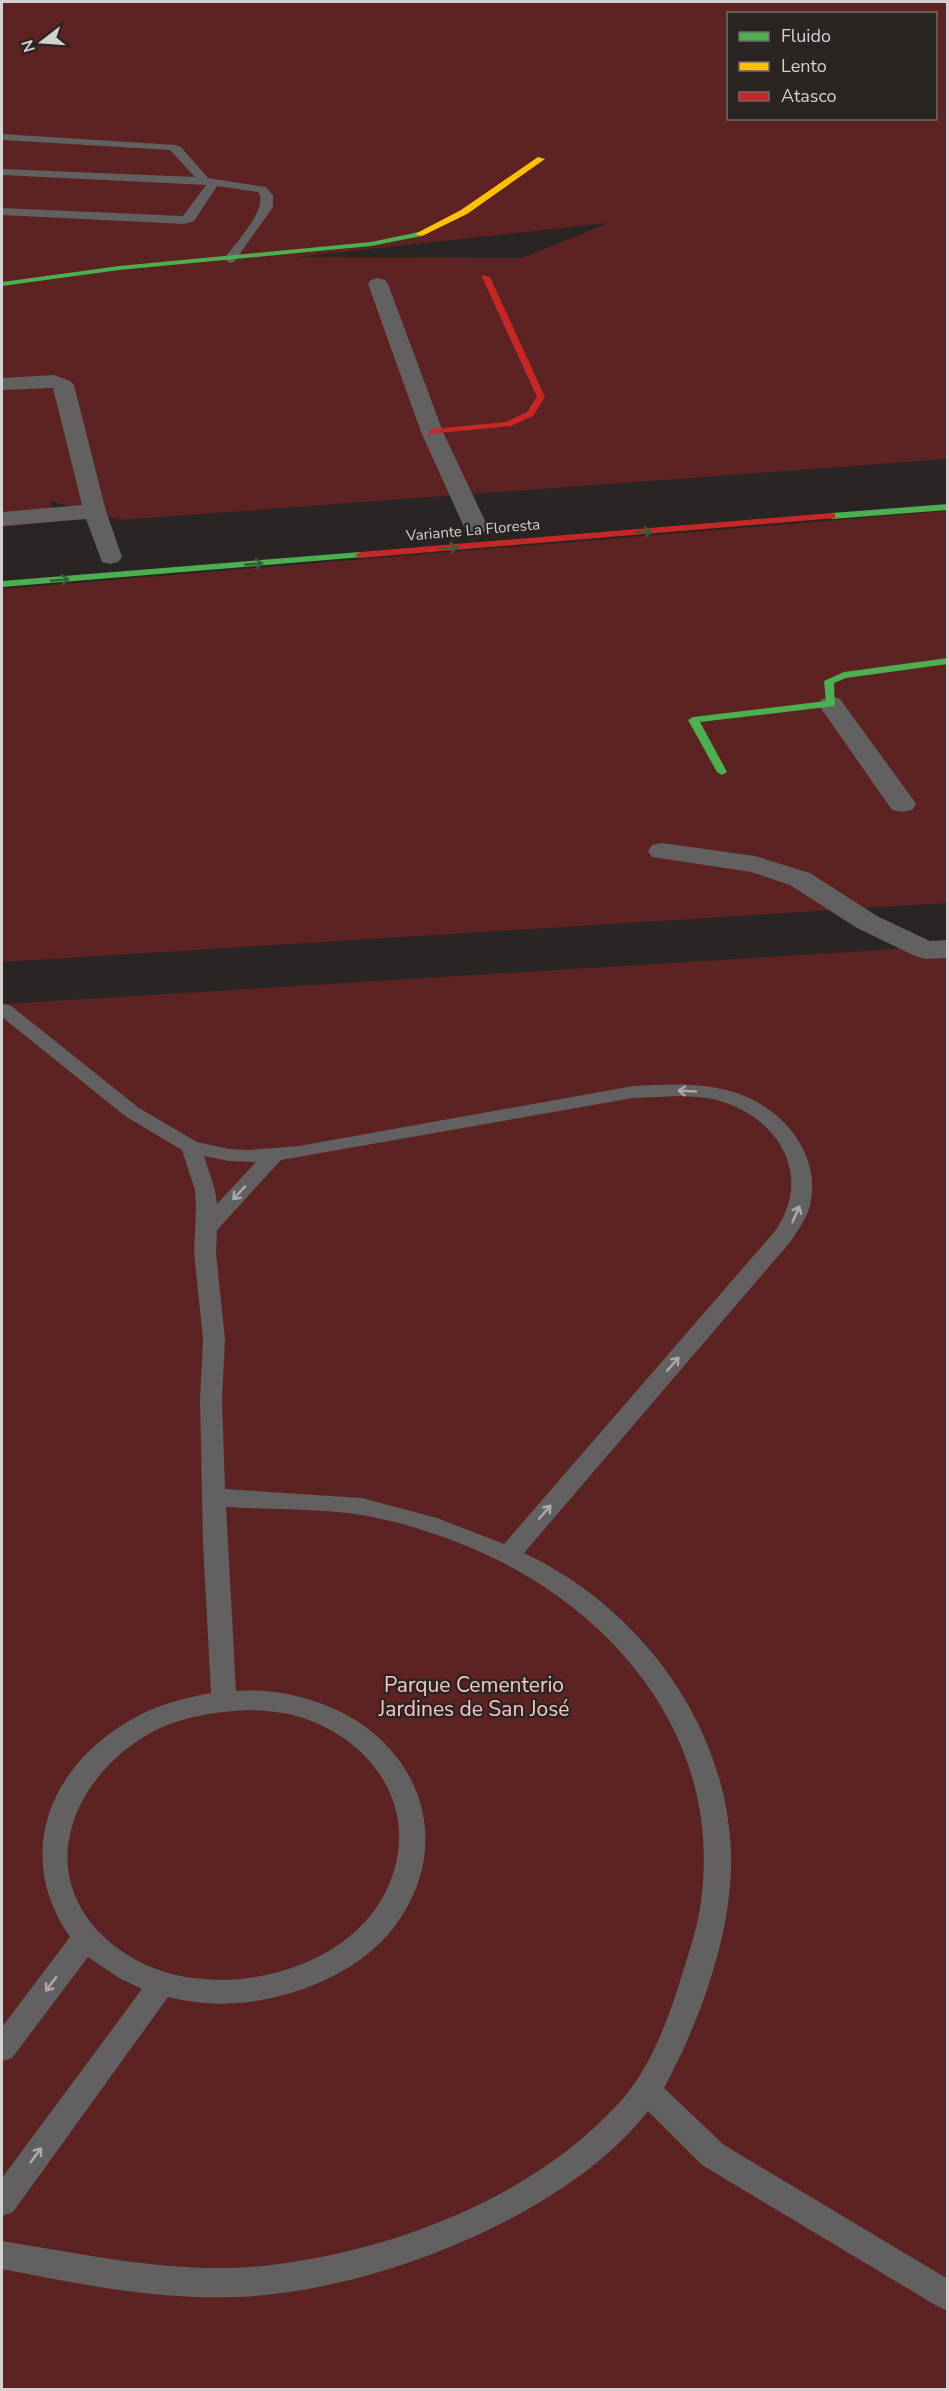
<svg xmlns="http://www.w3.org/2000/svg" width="949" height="2391" viewBox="0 0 949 2391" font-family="'Nunito Sans',sans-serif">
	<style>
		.green { fill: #5d2222; fill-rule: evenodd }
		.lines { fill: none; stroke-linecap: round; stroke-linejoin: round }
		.lane { fill: #626060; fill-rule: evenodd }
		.street { fill: #626060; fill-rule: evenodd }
		.fast { fill: #4caf50; fill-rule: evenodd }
		.slow { fill: #ffc107; fill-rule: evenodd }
		.jam { fill: #c62828; fill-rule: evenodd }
		.oneway { stroke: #385c35 }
		.oneway2 { stroke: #ada9a9 }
		.labels { text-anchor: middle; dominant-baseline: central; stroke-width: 4.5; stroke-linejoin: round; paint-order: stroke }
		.far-street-label { font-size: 15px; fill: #d5d1d0; stroke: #2a2423 }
		.near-park-label { font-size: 21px; fill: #f8c7c3; stroke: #2a2423 }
	</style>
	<rect width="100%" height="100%" fill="#292524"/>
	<g class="green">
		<path d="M 2,2 L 947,2 L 947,459 L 121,520 L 50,501 L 56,522 L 2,527 ZM 728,14 L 936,14 L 936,118 L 728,118 ZM 609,223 L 521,258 L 296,257 L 608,223 Z"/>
		<path d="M 947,511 L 947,903 L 2,962 L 2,589 Z"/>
		<path d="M 947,946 L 947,2389 L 2,2389 L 2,1004 Z"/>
	</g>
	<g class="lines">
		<g class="lane">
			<path d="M 2,134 L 176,145 L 181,147 L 208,178 L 266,187 L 273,196 L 273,207 L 234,262 L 230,263 L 224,259 C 234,244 270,208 258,192 L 217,186 L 194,221 L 184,224 L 2,215 L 2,208 L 183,216 L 206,185 L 2,175 L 2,169 L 195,177 L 170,150 L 2,140 Z"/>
			<path d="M 2,1004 L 10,1005 L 139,1108 L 197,1142 L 229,1149 L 249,1150 L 299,1146 L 633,1086 C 668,1084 704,1082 737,1093 C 783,1109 822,1154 810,1205 C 807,1218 798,1230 791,1241 L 524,1553 C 639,1607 728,1725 731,1855 C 733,1932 700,2021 664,2088 L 724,2145 L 948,2279 L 948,2311 L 937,2306 L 702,2165 L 648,2111 C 565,2218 368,2293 236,2297 C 157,2300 78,2284 2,2269 L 2,2241 C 91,2255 181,2276 271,2265 C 396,2250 533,2197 619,2103 C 651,2068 668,2020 682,1975 C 688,1955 695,1935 699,1914 C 724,1772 650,1652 532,1579 C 485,1550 417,1524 361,1515 C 317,1508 271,1510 226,1507 L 236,1691 C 264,1689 290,1693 317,1702 C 415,1735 460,1838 395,1926 C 370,1959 332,1980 294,1992 C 252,2005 211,2008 168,1997 L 13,2212 L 2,2216 L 2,2178 L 142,1989 L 119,1978 L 88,1957 L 12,2058 L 2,2061 L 2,2027 L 70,1937 C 14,1857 48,1768 129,1721 C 153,1706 183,1698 211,1693 L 203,1544 L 200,1399 L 203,1339 L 194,1253 L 196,1208 L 195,1190 L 182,1150 L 125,1116 L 2,1017 ZM 681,1096 C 695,1097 710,1097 723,1102 C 780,1120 813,1177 775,1231 L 504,1544 L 437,1518 L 362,1498 L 225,1489 L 222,1399 L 225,1339 L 216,1253 L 217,1230 L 281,1160 L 633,1098 ZM 204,1156 L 229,1161 L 256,1162 L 217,1204 L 215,1190 ZM 248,1710 C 265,1711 283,1712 300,1717 C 374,1740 422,1811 388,1887 C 357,1957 265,1988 194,1978 C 160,1974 129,1960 104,1937 C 34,1870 74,1778 147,1735 C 178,1717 213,1712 248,1710 Z"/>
		</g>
		<g class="street">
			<path d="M 378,278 L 385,280 L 388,284 L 443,432 L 488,527 L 484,532 L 476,534 L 468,532 L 464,527 L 421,432 L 368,284 L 371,280 Z"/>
			<path d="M 54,375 L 70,381 L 74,385 L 106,511 L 122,557 L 118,562 L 110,564 L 102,562 L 86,519 L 2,526 L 2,512 L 82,505 L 53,388 L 2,390 L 2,378 Z"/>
			<path d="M 831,696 L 840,699 L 912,798 L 916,804 L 912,810 L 902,812 L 892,810 L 818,704 L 822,699 Z"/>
			<path d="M 662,843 L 755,856 L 810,873 L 877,916 L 930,941 L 948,940 L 948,958 L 925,959 L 915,956 L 857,928 L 790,885 L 751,872 L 652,857 L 648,851 L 652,845 Z"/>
		</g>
		<g class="fast">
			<path d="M 419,232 L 423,234 L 422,236 L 371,246 L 119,270 L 2,286 L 2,282 L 119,266 L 371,242 Z"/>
			<path d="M 948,504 L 948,510 L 832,519 L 827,516 L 832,513 Z"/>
			<path d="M 360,552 L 363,553 L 363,557 L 2,587 L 2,581 Z"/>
			<path d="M 948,658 L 948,664 L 846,678 L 834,683 L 835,706 L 700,722 L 727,772 L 722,775 L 717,772 L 688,720 L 693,717 L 826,701 L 824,681 L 844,672 Z"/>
		</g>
		<path class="slow" d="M 538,157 L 545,159 L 467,214 L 422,236 L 415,234 L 461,210 Z"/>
		<g class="jam">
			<path d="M 483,275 L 490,277 L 545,397 L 533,416 L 511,426 L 429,434 L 428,432 L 432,429 L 506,422 L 527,412 L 537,397 L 482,277 Z"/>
			<path d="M 832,513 L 835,514 L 835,518 L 360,558 L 355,555 L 360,552 Z"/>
		</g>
	</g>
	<defs><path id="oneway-shaft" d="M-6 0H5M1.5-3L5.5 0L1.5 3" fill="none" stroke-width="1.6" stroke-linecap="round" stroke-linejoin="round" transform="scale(1.5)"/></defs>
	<g class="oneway">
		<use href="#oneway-shaft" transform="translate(643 532) rotate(-5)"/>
		<use href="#oneway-shaft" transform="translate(449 548) rotate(-5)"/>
		<use href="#oneway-shaft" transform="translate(254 564) rotate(-5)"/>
		<use href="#oneway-shaft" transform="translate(60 580) rotate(-5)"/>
	</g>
	<g class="oneway2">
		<use href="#oneway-shaft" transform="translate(687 1091) rotate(-177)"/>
		<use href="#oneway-shaft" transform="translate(239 1193) rotate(133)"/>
		<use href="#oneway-shaft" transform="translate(796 1214) rotate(-66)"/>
		<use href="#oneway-shaft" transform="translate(673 1364) rotate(-49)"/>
		<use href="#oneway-shaft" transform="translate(545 1512) rotate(-49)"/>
		<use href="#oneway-shaft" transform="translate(51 1984) rotate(127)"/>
		<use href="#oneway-shaft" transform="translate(36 2155) rotate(-53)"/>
	</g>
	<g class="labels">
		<g class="far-street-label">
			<text transform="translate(473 530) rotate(-5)">Variante La Floresta</text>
		</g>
		<g class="near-park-label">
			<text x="474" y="1685">Parque Cementerio<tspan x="474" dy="24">Jardines de San José</tspan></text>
		</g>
	</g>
	<rect width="949" height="2391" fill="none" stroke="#d5d1d0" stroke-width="6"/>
	<rect x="727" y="12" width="210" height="108" fill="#2a2423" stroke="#6e6968" stroke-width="1.5"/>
	<rect x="739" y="32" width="30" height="9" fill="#4caf50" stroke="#6e6968" stroke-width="1.5"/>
	<text x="781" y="42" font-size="18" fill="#d5d1d0">Fluido</text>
	<rect x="739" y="62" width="30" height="9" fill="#ffc107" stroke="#6e6968" stroke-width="1.5"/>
	<text x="781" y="72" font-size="18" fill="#d5d1d0">Lento</text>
	<rect x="739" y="92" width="30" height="9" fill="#c62828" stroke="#6e6968" stroke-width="1.5"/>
	<text x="781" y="102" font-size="18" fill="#d5d1d0">Atasco</text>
	<g transform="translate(42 42) rotate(253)" stroke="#2a2423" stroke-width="4.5" paint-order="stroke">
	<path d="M0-4.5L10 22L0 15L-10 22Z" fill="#d5d1d0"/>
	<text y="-9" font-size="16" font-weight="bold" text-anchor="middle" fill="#d5d1d0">N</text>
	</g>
</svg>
